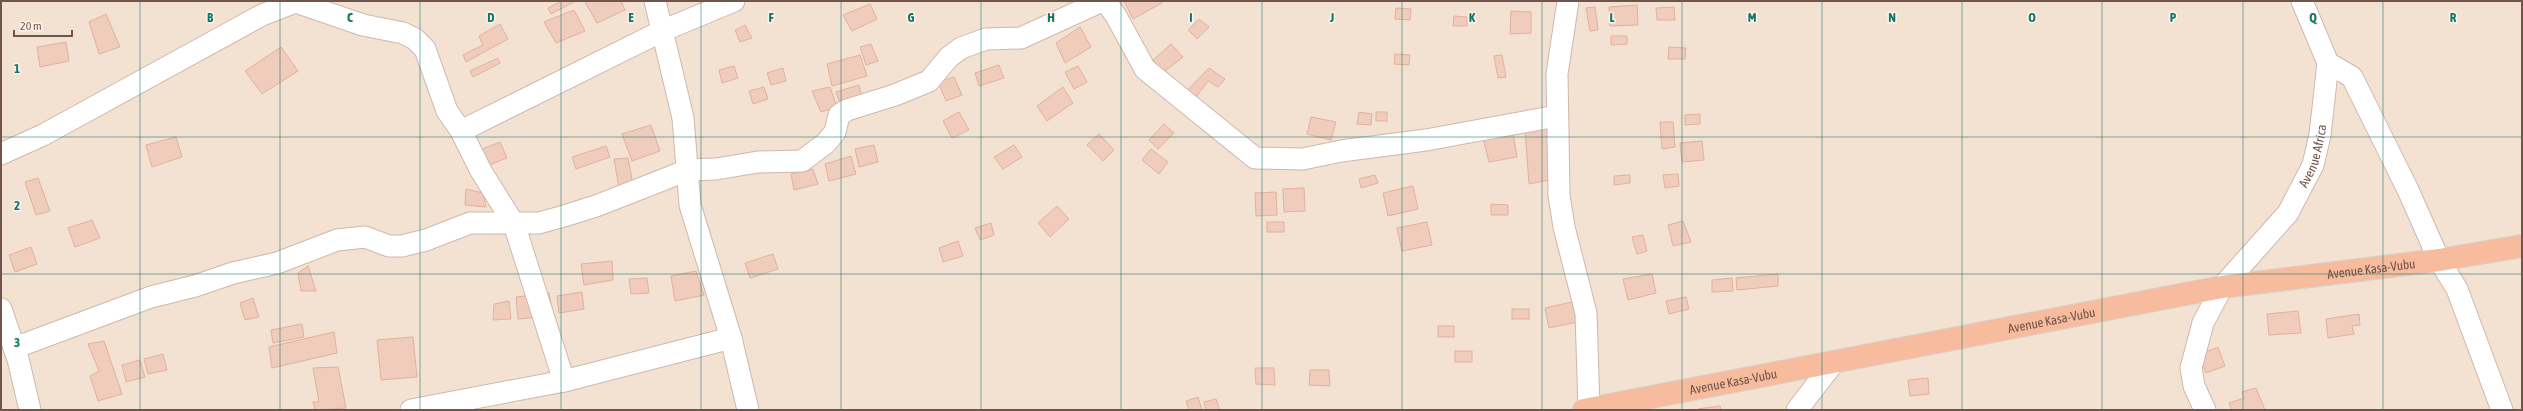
<svg xmlns="http://www.w3.org/2000/svg" width="2523" height="411" viewBox="0 0 2523 411" font-family="'Asap Condensed',sans-serif">
	<style>
		.residential { fill: #f3e1d2 }
		.building { fill: #f0ccbc; stroke: #e2b19d }
		.lines { fill: none; stroke-linecap: round; stroke-linejoin: round }
		.minor-casing { stroke: #ceb9ad; stroke-width: 23 }
		.trunk-casing { stroke: #d8cfcc; stroke-width: 24 }
		.minor { stroke: #fff; stroke-width: 21 }
		.trunk { stroke: #f6bc9d; stroke-width: 22 }
		.grid { fill: none; stroke: #0f766e; stroke-width: 1; stroke-opacity: 0.55 }
		.labels { text-anchor: middle; dominant-baseline: central; stroke-width: 3; stroke-linejoin: round; paint-order: stroke }
		.street-label { font-size: 13px; fill: #72554a; stroke: #fef4e9 }
		.grid-label { font-size: 13px; text-anchor: middle; font-weight: bold; fill: #0f766e; stroke: #fef4e9; stroke-width: 3; stroke-linejoin: round; paint-order: stroke }
	</style>
	<rect width="100%" height="100%" fill="#fbf0e3"/>
	<rect class="residential" x="1" y="1" width="2521" height="409"/>
	<g class="building">
		<path d="M 562,1 L 576,1 L 551,14 L 548,8 Z"/>
		<path d="M 588,1 L 621,1 L 625,10 L 597,23 L 585,2 Z"/>
		<path d="M 1124,1 L 1161,1 L 1162,3 L 1133,19 Z"/>
		<path d="M 870,4 L 877,19 L 852,31 L 843,15 Z"/>
		<path d="M 1637,5 L 1638,25 L 1610,26 L 1609,7 Z"/>
		<path d="M 1595,7 L 1598,30 L 1590,31 L 1586,8 Z"/>
		<path d="M 1674,7 L 1675,20 L 1657,20 L 1656,8 Z"/>
		<path d="M 1396,8 L 1411,9 L 1410,20 L 1395,19 Z"/>
		<path d="M 574,10 L 585,31 L 556,43 L 544,22 Z"/>
		<path d="M 1511,11 L 1531,12 L 1531,33 L 1510,34 Z"/>
		<path d="M 106,14 L 120,47 L 99,54 L 89,22 Z"/>
		<path d="M 1454,16 L 1467,17 L 1467,26 L 1453,26 Z"/>
		<path d="M 1199,19 L 1209,27 L 1197,39 L 1188,30 Z"/>
		<path d="M 500,24 L 508,39 L 466,62 L 463,55 L 483,45 L 479,36 Z"/>
		<path d="M 745,25 L 752,38 L 740,42 L 735,30 Z"/>
		<path d="M 1080,27 L 1091,47 L 1065,63 L 1056,43 Z"/>
		<path d="M 1611,36 L 1627,36 L 1627,44 L 1611,45 Z"/>
		<path d="M 66,42 L 69,61 L 40,67 L 37,47 Z"/>
		<path d="M 871,44 L 878,61 L 866,65 L 860,47 Z"/>
		<path d="M 1171,44 L 1183,57 L 1163,73 L 1153,60 Z"/>
		<path d="M 281,47 L 298,71 L 262,94 L 245,71 Z"/>
		<path d="M 1669,47 L 1686,48 L 1685,59 L 1668,59 Z"/>
		<path d="M 1395,54 L 1410,55 L 1409,65 L 1394,64 Z"/>
		<path d="M 860,55 L 867,76 L 832,86 L 827,64 Z"/>
		<path d="M 1502,55 L 1506,77 L 1498,78 L 1494,56 Z"/>
		<path d="M 498,58 L 500,63 L 473,77 L 470,71 Z"/>
		<path d="M 999,65 L 1004,78 L 979,86 L 975,73 Z"/>
		<path d="M 734,66 L 738,78 L 722,83 L 719,70 Z"/>
		<path d="M 1078,66 L 1087,82 L 1074,89 L 1065,72 Z"/>
		<path d="M 783,68 L 786,81 L 771,85 L 767,73 Z"/>
		<path d="M 1209,68 L 1225,79 L 1218,87 L 1208,81 L 1193,101 L 1184,94 Z"/>
		<path d="M 954,77 L 962,95 L 946,101 L 938,82 Z"/>
		<path d="M 859,85 L 863,102 L 842,109 L 836,92 Z"/>
		<path d="M 764,87 L 768,99 L 753,104 L 749,91 Z"/>
		<path d="M 830,87 L 837,107 L 821,112 L 812,91 Z"/>
		<path d="M 1063,87 L 1073,103 L 1047,121 L 1037,106 Z"/>
		<path d="M 959,112 L 969,130 L 952,138 L 943,121 Z"/>
		<path d="M 1359,112 L 1372,114 L 1371,125 L 1357,124 Z"/>
		<rect x="1376" y="112" width="11" height="9"/>
		<path d="M 1700,114 L 1700,124 L 1685,125 L 1685,115 Z"/>
		<path d="M 1311,117 L 1336,122 L 1331,140 L 1307,134 Z"/>
		<path d="M 1553,122 L 1554,179 L 1529,184 L 1525,130 Z"/>
		<path d="M 1660,122 L 1673,122 L 1675,147 L 1662,149 Z"/>
		<path d="M 1164,124 L 1174,133 L 1158,149 L 1149,140 Z"/>
		<path d="M 651,125 L 660,151 L 632,161 L 622,134 Z"/>
		<path d="M 1513,132 L 1517,157 L 1489,162 L 1483,138 Z"/>
		<path d="M 1099,134 L 1114,150 L 1103,161 L 1087,145 Z"/>
		<path d="M 176,137 L 182,157 L 152,167 L 146,145 Z"/>
		<path d="M 1702,141 L 1704,160 L 1682,162 L 1680,143 Z"/>
		<path d="M 500,142 L 507,158 L 474,171 L 465,156 Z"/>
		<path d="M 874,145 L 878,162 L 859,167 L 855,149 Z"/>
		<path d="M 1014,145 L 1022,157 L 1003,169 L 994,157 Z"/>
		<path d="M 606,146 L 610,157 L 576,169 L 572,157 Z"/>
		<path d="M 1151,149 L 1168,162 L 1159,174 L 1142,160 Z"/>
		<path d="M 851,156 L 856,174 L 829,181 L 825,164 Z"/>
		<path d="M 628,158 L 633,185 L 619,188 L 614,159 Z"/>
		<path d="M 813,169 L 818,184 L 794,190 L 791,174 Z"/>
		<path d="M 1678,174 L 1679,186 L 1665,188 L 1663,175 Z"/>
		<path d="M 1375,175 L 1378,183 L 1361,188 L 1359,179 Z"/>
		<path d="M 1630,175 L 1630,183 L 1614,185 L 1614,176 Z"/>
		<path d="M 38,178 L 50,211 L 36,215 L 25,182 Z"/>
		<path d="M 1413,186 L 1418,209 L 1388,216 L 1383,193 Z"/>
		<path d="M 1304,188 L 1305,211 L 1284,212 L 1283,189 Z"/>
		<path d="M 466,189 L 483,193 L 486,207 L 465,205 Z"/>
		<path d="M 1276,192 L 1277,215 L 1256,216 L 1255,193 Z"/>
		<path d="M 1491,204 L 1508,205 L 1508,215 L 1491,215 Z"/>
		<path d="M 1057,206 L 1069,219 L 1050,237 L 1038,223 Z"/>
		<path d="M 92,220 L 100,238 L 75,247 L 68,228 Z"/>
		<path d="M 1683,221 L 1691,242 L 1673,246 L 1668,225 Z"/>
		<rect x="1267" y="222" width="17" height="10"/>
		<path d="M 1427,222 L 1432,245 L 1402,251 L 1397,228 Z"/>
		<path d="M 991,223 L 994,235 L 980,240 L 975,228 Z"/>
		<path d="M 1643,235 L 1647,251 L 1637,254 L 1632,237 Z"/>
		<path d="M 958,241 L 963,256 L 943,262 L 939,248 Z"/>
		<path d="M 31,247 L 37,264 L 15,272 L 9,255 Z"/>
		<path d="M 773,254 L 778,269 L 750,278 L 745,263 Z"/>
		<path d="M 612,261 L 613,280 L 584,285 L 581,264 Z"/>
		<path d="M 308,266 L 316,291 L 301,291 L 298,273 Z"/>
		<path d="M 696,271 L 704,295 L 675,301 L 671,276 Z"/>
		<path d="M 1652,274 L 1656,293 L 1628,300 L 1623,279 Z"/>
		<path d="M 1778,274 L 1778,286 L 1737,290 L 1736,278 Z"/>
		<path d="M 647,278 L 649,293 L 631,294 L 629,279 Z"/>
		<path d="M 1732,278 L 1733,291 L 1712,292 L 1712,280 Z"/>
		<path d="M 582,292 L 584,309 L 559,313 L 557,296 Z"/>
		<path d="M 549,293 L 553,316 L 518,319 L 516,297 Z"/>
		<path d="M 1686,297 L 1689,309 L 1669,314 L 1666,301 Z"/>
		<path d="M 253,298 L 259,317 L 245,320 L 240,303 Z"/>
		<path d="M 509,301 L 511,319 L 493,320 L 494,304 Z"/>
		<path d="M 1572,302 L 1577,322 L 1549,328 L 1545,308 Z"/>
		<rect x="1512" y="309" width="17" height="10"/>
		<path d="M 2298,311 L 2301,333 L 2269,335 L 2267,314 Z"/>
		<path d="M 2359,314 L 2360,325 L 2352,326 L 2354,334 L 2328,338 L 2326,319 Z"/>
		<path d="M 302,324 L 304,337 L 273,343 L 271,330 Z"/>
		<rect x="1438" y="326" width="16" height="11"/>
		<path d="M 334,332 L 337,353 L 272,368 L 269,347 Z"/>
		<path d="M 413,337 L 417,377 L 381,380 L 377,340 Z"/>
		<path d="M 104,341 L 122,394 L 98,401 L 90,376 L 99,371 L 88,344 Z"/>
		<path d="M 2218,347 L 2225,366 L 2206,373 L 2198,355 Z"/>
		<rect x="1455" y="351" width="17" height="11"/>
		<path d="M 163,354 L 167,370 L 148,374 L 144,359 Z"/>
		<path d="M 140,360 L 145,377 L 126,382 L 122,365 Z"/>
		<path d="M 338,367 L 346,408 L 315,410 L 313,402 L 319,402 L 313,368 Z"/>
		<path d="M 1255,368 L 1274,368 L 1275,385 L 1256,384 Z"/>
		<path d="M 1310,370 L 1329,370 L 1330,386 L 1309,385 Z"/>
		<path d="M 1928,378 L 1929,394 L 1910,396 L 1908,380 Z"/>
		<path d="M 2256,388 L 2265,410 L 2232,410 L 2229,403 L 2244,398 L 2242,392 Z"/>
		<path d="M 1198,397 L 1202,410 L 1189,410 L 1186,401 Z"/>
		<path d="M 1216,399 L 1220,410 L 1206,410 L 1204,402 Z"/>
		<path d="M 1720,406 L 1721,410 L 1698,409 Z"/>
	</g>
	<g class="lines">
		<g class="minor-casing">
			<g id="minor">
				<path d="M 283,1 L 296,2 L 363,25 L 403,33 L 415,39 L 425,49 L 447,111 L 461,131 L 481,171 L 514,224 L 564,381"/>
				<path d="M 655,1 L 683,118 L 690,205 L 731,338 L 748,410"/>
				<path d="M 1568,1 L 1557,74 L 1559,195 L 1564,227 L 1586,313 L 1589,409"/>
				<path d="M 2328,63 L 2352,77 L 2408,190 L 2439,260 L 2457,289 L 2502,410"/>
				<path d="M 461,131 L 662,31 L 734,1"/>
				<path d="M 1,154 L 43,135 L 262,15 L 298,1"/>
				<path d="M 1,309 L 18,359 L 30,410"/>
				<path d="M 14,348 L 151,297 L 195,286 L 233,273 L 277,263 L 337,240 L 365,237 L 389,246 L 402,246 L 426,240 L 470,223 L 539,223 L 564,216 L 596,206 L 688,170 L 716,169 L 758,162 L 802,161 L 826,143 L 835,132 L 839,115 L 847,110 L 895,95 L 929,81 L 949,57 L 961,48 L 986,39 L 1021,38 L 1102,1 L 1106,2 L 1116,16 L 1145,69 L 1255,158 L 1303,159 L 1341,151 L 1426,140 L 1557,116"/>
				<path d="M 411,410 L 564,381 L 731,338"/>
				<path d="M 1797,410 L 1834,362"/>
				<path id="s1" d="M 2205,410 L 2194,386 L 2191,368 L 2203,323 L 2222,287 L 2288,213 L 2313,165 L 2320,135 L 2328,63 L 2302,1"/>
			</g>
		</g>
		<g class="trunk-casing">
			<g id="trunk">
				<path id="s2" d="M 1584,410 L 2222,287 L 2439,260 L 2522,246"/>
			</g>
		</g>
		<use href="#minor" class="minor"/>
		<use href="#trunk" class="trunk"/>
	</g>
	<path class="grid" d="M 140,1 L 140,410M 280,1 L 280,410M 420,1 L 420,410M 561,1 L 561,410M 701,1 L 701,410M 841,1 L 841,410M 981,1 L 981,410M 1121,1 L 1121,410M 1262,1 L 1262,410M 1402,1 L 1402,410M 1542,1 L 1542,410M 1682,1 L 1682,410M 1822,1 L 1822,410M 1962,1 L 1962,410M 2102,1 L 2102,410M 2243,1 L 2243,410M 2383,1 L 2383,410M 1,137 L 2522,137M 1,274 L 2522,274"/>
	<g class="labels">
		<g class="street-label">
			<text stroke="none"><textPath href="#s1" startOffset="294">Avenue Africa</textPath></text>
			<text stroke="none"><textPath href="#s2" startOffset="800">Avenue Kasa-Vubu</textPath></text>
			<text stroke="none"><textPath href="#s2" startOffset="476">Avenue Kasa-Vubu</textPath></text>
			<text stroke="none"><textPath href="#s2" startOffset="152">Avenue Kasa-Vubu</textPath></text>
		</g>
	</g>
	<g class="grid-label">
		<text x="210" y="22">B</text>
		<text x="350" y="22">C</text>
		<text x="491" y="22">D</text>
		<text x="631" y="22">E</text>
		<text x="771" y="22">F</text>
		<text x="911" y="22">G</text>
		<text x="1051" y="22">H</text>
		<text x="1191" y="22">I</text>
		<text x="1332" y="22">J</text>
		<text x="1472" y="22">K</text>
		<text x="1612" y="22">L</text>
		<text x="1752" y="22">M</text>
		<text x="1892" y="22">N</text>
		<text x="2032" y="22">O</text>
		<text x="2173" y="22">P</text>
		<text x="2313" y="22">Q</text>
		<text x="2453" y="22">R</text>
		<text x="17" y="73">1</text>
		<text x="17" y="210">2</text>
		<text x="17" y="347">3</text>
	</g>
	<rect width="2523" height="411" fill="none" stroke="#72554a" stroke-width="4"/>
	<path d="M14 30v6h58v-6" fill="none" stroke="#72554a" stroke-width="2"/>
	<text x="20" y="30" font-size="12" fill="#72554a" stroke="#fef4e9" stroke-width="3" paint-order="stroke">20 m</text>
</svg>
